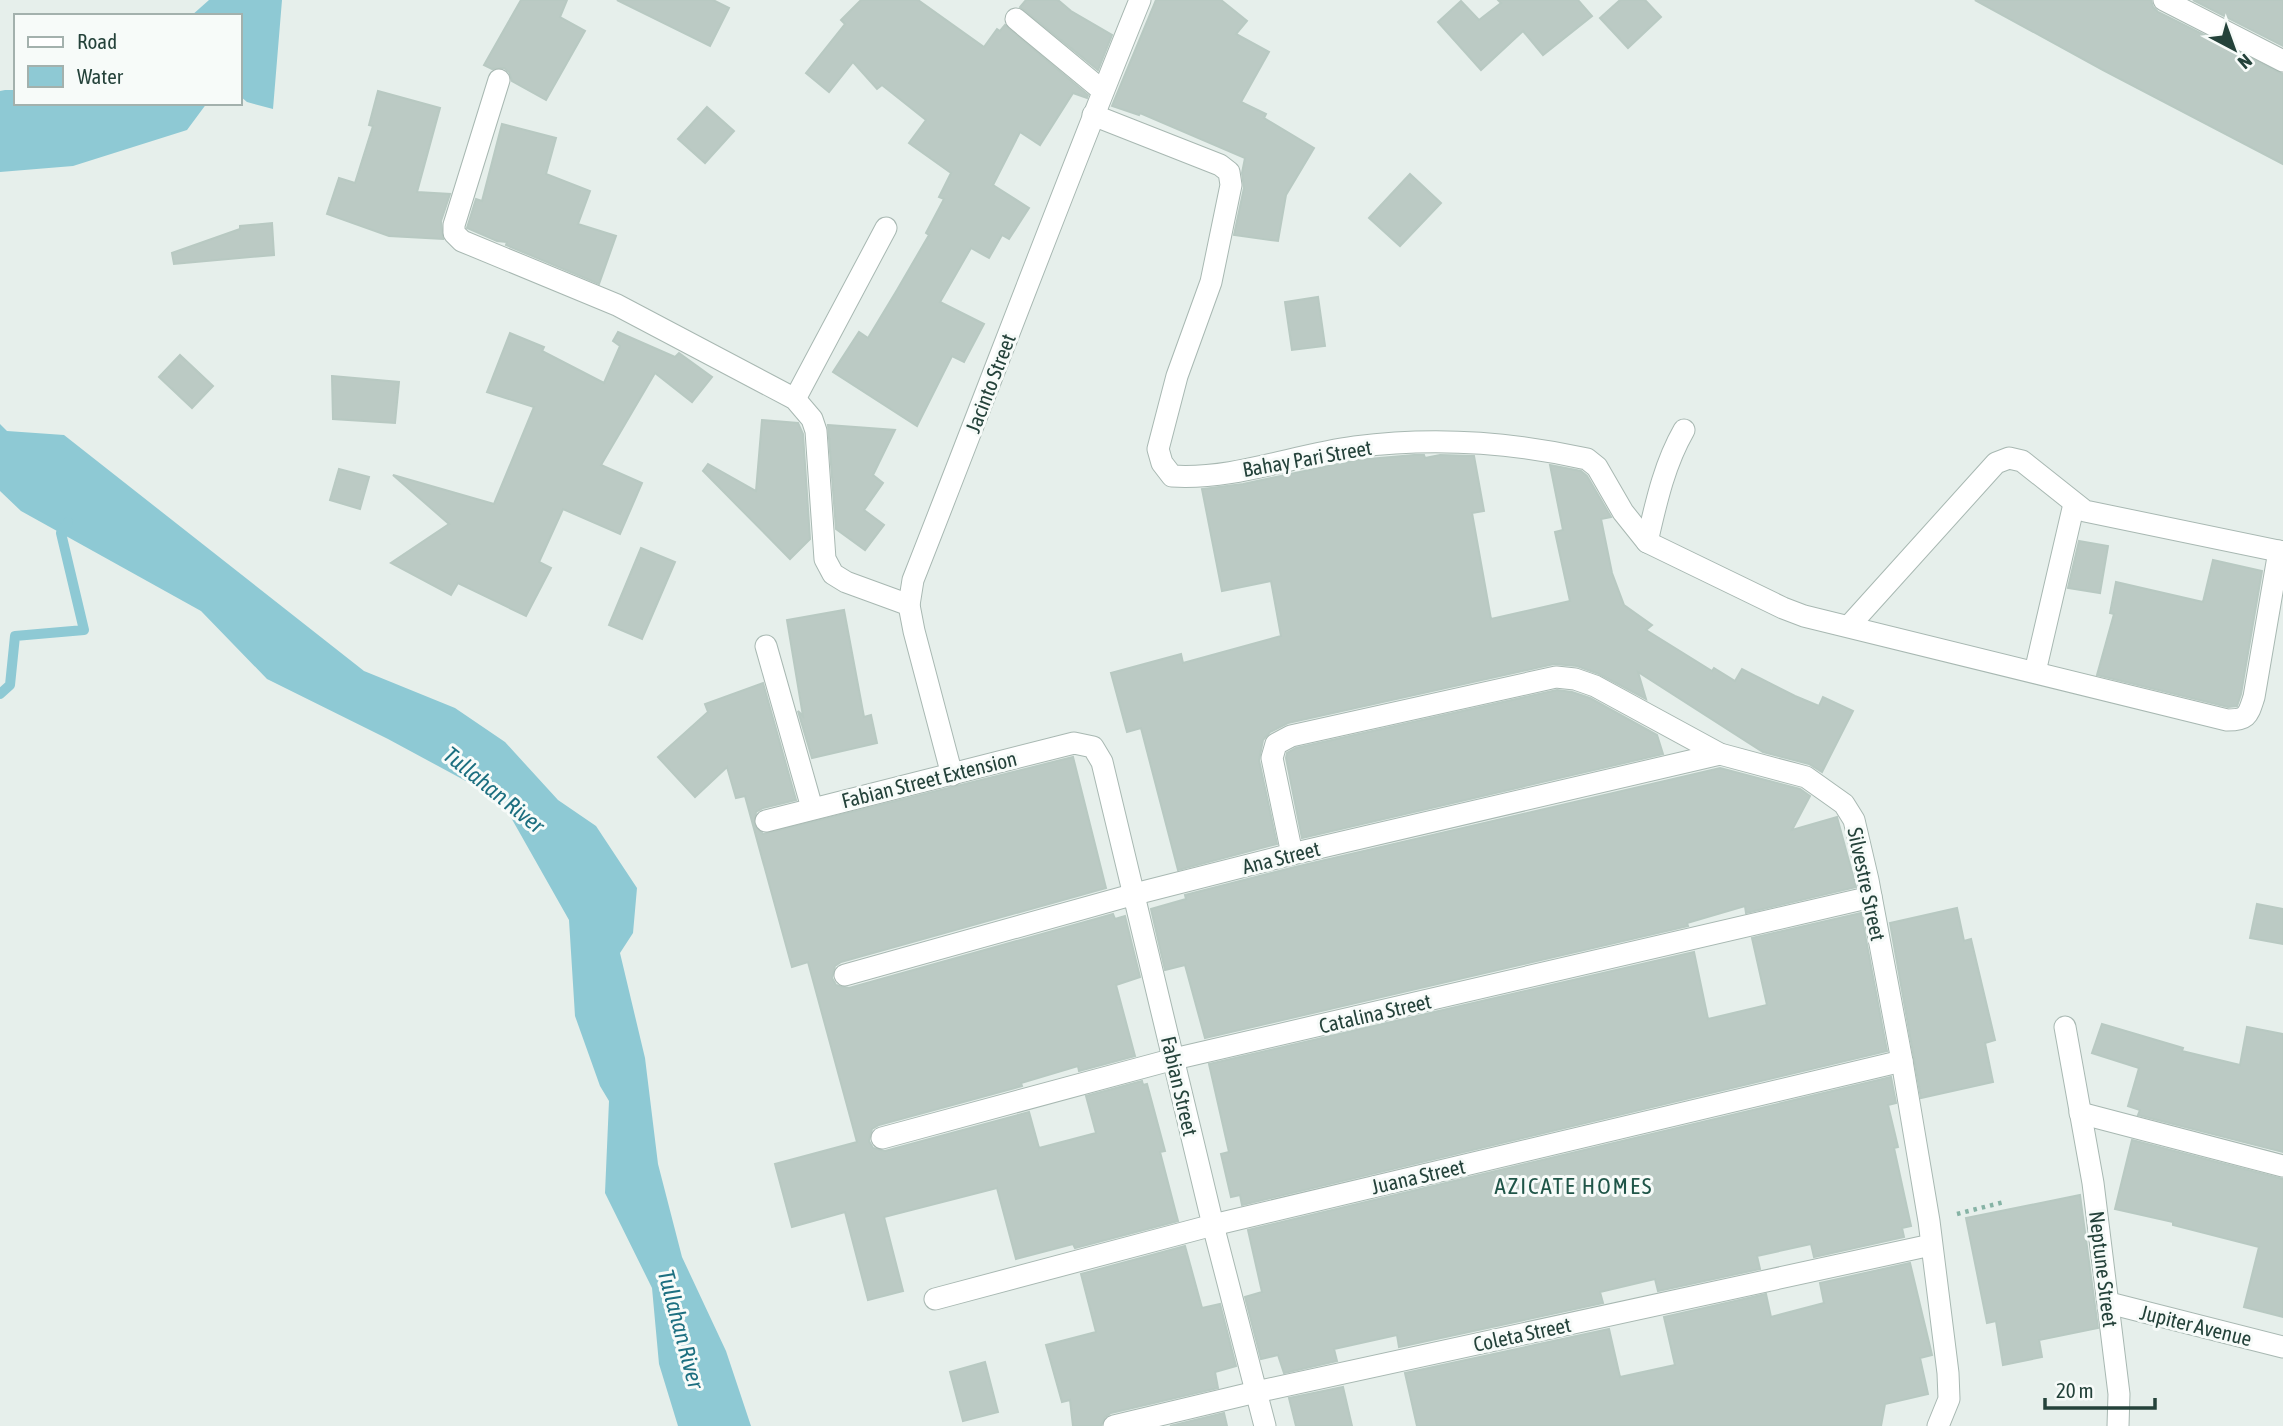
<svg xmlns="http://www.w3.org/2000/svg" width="2283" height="1426" viewBox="0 0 2283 1426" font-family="'Asap Condensed',sans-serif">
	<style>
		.water { fill: #8ec9d4 }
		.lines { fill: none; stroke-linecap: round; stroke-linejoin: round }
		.stream { stroke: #8ec9d4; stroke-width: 10 }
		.building { fill: #bbcac4; stroke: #b8c9c2; stroke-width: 2 }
		.minor-casing { stroke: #a8b8b2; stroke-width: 23 }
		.path { stroke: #86b3a5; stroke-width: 4.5; stroke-dasharray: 3.5 5; stroke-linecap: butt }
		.minor { stroke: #fff; stroke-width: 21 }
		.labels { text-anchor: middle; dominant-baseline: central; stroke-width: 6; stroke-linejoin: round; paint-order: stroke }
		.street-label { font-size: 21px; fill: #24423a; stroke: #f7fbf9 }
		.water-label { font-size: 23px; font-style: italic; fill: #1c6f80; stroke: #f7fbf9 }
		.neighbourhood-label { font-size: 23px; letter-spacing: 2px; fill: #1f5548; stroke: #f7fbf9 }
	</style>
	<rect width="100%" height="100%" fill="#e6efeb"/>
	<g class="water">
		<path d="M 209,0 L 282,0 L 273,109 L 247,102 L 240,96 L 240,16 L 191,16 Z"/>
		<path d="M 5,90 L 16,90 L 16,103 L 207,103 L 187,130 L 73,166 L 0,172 L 0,91 Z"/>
		<path d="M 0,424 L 7,431 L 64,435 L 364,671 L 455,708 L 505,742 L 558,800 L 596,826 L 637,888 L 633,933 L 620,953 L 645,1058 L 658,1164 L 682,1257 L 726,1351 L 751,1426 L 678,1426 L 659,1364 L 652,1288 L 605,1193 L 609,1101 L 600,1086 L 575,1016 L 569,920 L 501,800 L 388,739 L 267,679 L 201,611 L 21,511 L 0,491 Z"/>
	</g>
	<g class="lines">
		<path class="stream" d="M 0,694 L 10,685 L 15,636 L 84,630 L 61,533 L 68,522"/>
	</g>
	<g class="building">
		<path d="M 521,0 L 567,0 L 560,17 L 585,31 L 546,100 L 512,81 L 509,72 L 504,68 L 492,69 L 484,65 Z"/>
		<path d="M 617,0 L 713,0 L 729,8 L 710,46 Z"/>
		<path d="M 861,0 L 918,0 L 984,47 L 997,29 L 1000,31 L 1005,25 L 1088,95 L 1087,98 L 1073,93 L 1040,145 L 1020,132 L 993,185 L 1029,208 L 1009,239 L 1002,235 L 989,258 L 971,248 L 940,302 L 984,324 L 964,362 L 952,356 L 917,426 L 833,372 L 859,332 L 868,338 L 897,290 L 929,235 L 926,233 L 944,199 L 939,197 L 951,173 L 909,143 L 926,120 L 882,85 L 877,89 L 853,62 L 829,92 L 806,73 L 845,24 L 841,20 Z"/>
		<path d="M 1026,0 L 1058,0 L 1071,11 L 1112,35 L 1098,70 L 1020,7 Z"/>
		<path d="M 1156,0 L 1221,0 L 1247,21 L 1236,34 L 1269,52 L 1241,102 L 1266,114 L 1264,118 L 1314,148 L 1286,195 L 1278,241 L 1234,235 L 1244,188 L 1242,173 L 1245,158 L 1140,113 L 1139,115 L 1112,106 Z"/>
		<path d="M 1498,0 L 1578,0 L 1592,16 L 1543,55 L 1523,31 L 1481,70 L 1438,22 L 1461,1 L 1479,20 L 1501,3 Z"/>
		<path d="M 1620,0 L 1645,0 L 1661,17 L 1628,48 L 1600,18 Z"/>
		<path d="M 1975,0 L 2151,0 L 2153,7 L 2158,12 L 2283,74 L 2283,164 L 2103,70 Z"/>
		<path d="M 2193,0 L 2283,0 L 2283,46 Z"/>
		<path d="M 378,91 L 440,108 L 417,192 L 450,194 L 441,221 L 443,239 L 389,236 L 327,214 L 339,178 L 355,183 L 373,126 L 369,125 Z"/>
		<path d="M 707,107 L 734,131 L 705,163 L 678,139 Z"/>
		<path d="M 502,124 L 556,138 L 546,174 L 590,191 L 578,224 L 616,236 L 599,284 L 506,245 L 507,242 L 497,241 L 467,228 L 476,199 L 482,201 Z"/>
		<path d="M 1410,174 L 1441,203 L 1400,246 L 1369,218 Z"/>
		<path d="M 272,223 L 274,255 L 174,264 L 172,253 L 240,229 L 240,226 Z"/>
		<path d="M 1318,297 L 1325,346 L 1292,350 L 1285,302 Z"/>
		<path d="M 618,332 L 675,357 L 679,353 L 712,377 L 692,402 L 655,373 L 601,465 L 642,483 L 620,534 L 563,509 L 539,562 L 551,568 L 526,616 L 458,583 L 451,595 L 391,563 L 449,524 L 393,475 L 494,504 L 534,407 L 487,392 L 510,333 L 544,347 L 542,351 L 604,383 L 620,346 L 613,341 Z"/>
		<path d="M 180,355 L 213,386 L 192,408 L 159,377 Z"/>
		<path d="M 332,376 L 399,382 L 395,423 L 333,419 Z"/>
		<path d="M 762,420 L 798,423 L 803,434 L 810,539 L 790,559 L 703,471 L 708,464 L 756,491 Z"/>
		<path d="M 828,425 L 895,430 L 873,475 L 883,483 L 864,510 L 884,525 L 865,550 L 836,529 Z"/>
		<path d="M 1414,455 L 1424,455 L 1425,458 L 1440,455 L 1474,456 L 1484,511 L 1472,513 L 1491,619 L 1570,601 L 1555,532 L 1563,530 L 1550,465 L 1581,471 L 1587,476 L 1611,517 L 1601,519 L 1612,573 L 1624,605 L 1652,625 L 1646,630 L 1712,671 L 1714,668 L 1735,681 L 1742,669 L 1795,696 L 1819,706 L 1823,697 L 1853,711 L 1822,772 L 1809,764 L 1763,752 L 1638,672 L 1646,699 L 1599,674 L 1577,666 L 1554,664 L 1288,723 L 1270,732 L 1263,740 L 1259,760 L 1277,844 L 1178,870 L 1141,728 L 1127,732 L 1111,673 L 1181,654 L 1183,663 L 1281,636 L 1271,581 L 1222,591 L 1202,489 L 1243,484 L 1357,460 Z"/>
		<path d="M 339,469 L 369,477 L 360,509 L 330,500 Z"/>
		<path d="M 2079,541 L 2108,546 L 2100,593 L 2068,588 Z"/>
		<path d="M 641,548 L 675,562 L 642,639 L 609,625 Z"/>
		<path d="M 2213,560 L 2262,571 L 2241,694 L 2237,706 L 2228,707 L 2097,675 L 2114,614 L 2110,613 L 2116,582 L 2203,602 Z"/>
		<path d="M 844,610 L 864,717 L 871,715 L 877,743 L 812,758 L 798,711 L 803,716 L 787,620 Z"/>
		<path d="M 763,683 L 796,800 L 763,808 L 756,812 L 754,825 L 763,834 L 1073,757 L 1106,888 L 841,962 L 835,966 L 832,978 L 836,985 L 849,988 L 1113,914 L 1115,919 L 1125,916 L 1140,977 L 1116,985 L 1135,1056 L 1079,1071 L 1078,1066 L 1021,1083 L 1022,1086 L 879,1125 L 872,1129 L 869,1141 L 873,1148 L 885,1151 L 1029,1112 L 1039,1148 L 1096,1133 L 1086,1096 L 1142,1081 L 1143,1085 L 1147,1084 L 1165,1151 L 1160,1152 L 1178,1221 L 1075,1248 L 1073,1244 L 1016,1259 L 997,1188 L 884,1217 L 903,1291 L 868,1300 L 845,1212 L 792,1227 L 775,1164 L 857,1142 L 808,962 L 792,967 L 745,796 L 736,798 L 727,767 L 695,797 L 658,757 L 708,712 L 705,704 Z"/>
		<path d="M 1557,690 L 1572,692 L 1590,698 L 1657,735 L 1663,754 L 1302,838 L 1286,758 L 1287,753 L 1296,748 Z"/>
		<path d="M 1720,768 L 1800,789 L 1810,796 L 1792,830 L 1837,817 L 1856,887 L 1746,913 L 1745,906 L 1687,923 L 1688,926 L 1205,1038 L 1185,965 L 1165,970 L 1151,909 L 1186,899 L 1185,895 L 1295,867 Z"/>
		<path d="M 2257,904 L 2283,909 L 2283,944 L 2250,938 Z"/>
		<path d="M 1957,908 L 1964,941 L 1971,939 L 1995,1040 L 1985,1043 L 1993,1082 L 1921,1098 L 1890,923 Z"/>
		<path d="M 1861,913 L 1887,1051 L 1242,1205 L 1240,1195 L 1231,1197 L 1221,1154 L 1229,1152 L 1209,1064 L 1694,952 L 1708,1019 L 1767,1005 L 1752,938 Z"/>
		<path d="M 2102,1024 L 2183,1048 L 2182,1051 L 2240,1065 L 2247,1027 L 2283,1034 L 2283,1152 L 2138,1115 L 2140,1110 L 2128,1106 L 2139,1068 L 2092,1053 Z"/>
		<path d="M 1891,1077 L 1896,1103 L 1888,1105 L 1898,1147 L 1894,1148 L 1911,1226 L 1902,1228 L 1904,1237 L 1814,1257 L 1811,1244 L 1757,1256 L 1760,1269 L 1658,1291 L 1655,1279 L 1600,1292 L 1603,1303 L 1399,1347 L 1397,1335 L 1334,1349 L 1337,1361 L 1284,1373 L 1278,1355 L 1261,1359 L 1245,1297 L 1262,1292 L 1248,1230 Z"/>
		<path d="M 2132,1140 L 2283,1179 L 2283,1317 L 2244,1307 L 2259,1247 L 2173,1225 L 2173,1222 L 2115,1209 Z"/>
		<path d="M 2080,1195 L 2098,1328 L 2039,1340 L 2042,1357 L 2003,1365 L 1996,1321 L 1987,1323 L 1966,1218 Z"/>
		<path d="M 1185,1246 L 1202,1308 L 1220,1304 L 1236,1366 L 1215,1372 L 1218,1388 L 1111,1413 L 1105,1417 L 1101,1426 L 1073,1426 L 1070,1400 L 1062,1402 L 1046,1345 L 1096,1332 L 1081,1274 Z"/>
		<path d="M 1910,1263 L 1932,1355 L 1920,1358 L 1928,1394 L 1885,1404 L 1881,1426 L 1417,1426 L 1405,1373 L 1609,1329 L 1620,1377 L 1675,1365 L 1664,1317 L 1766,1294 L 1771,1317 L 1824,1303 L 1820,1283 Z"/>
		<path d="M 985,1362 L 998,1412 L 963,1421 L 950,1372 Z"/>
		<path d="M 1343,1387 L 1352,1426 L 1296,1426 L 1289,1398 Z"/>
		<path d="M 1224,1413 L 1227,1426 L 1170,1426 Z"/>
	</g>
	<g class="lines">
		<g class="minor-casing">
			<g id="minor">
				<path d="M 2164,0 L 2283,61"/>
				<path d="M 1016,19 L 1103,91"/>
				<path d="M 499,80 L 454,225 L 454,233 L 462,241 L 617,305 L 795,399 L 812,419 L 816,431 L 825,559 L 833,574 L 846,582 L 909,605"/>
				<path d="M 1093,115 L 1220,165 L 1229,172 L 1231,185 L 1211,282 L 1177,376 L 1158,449 L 1162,463 L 1172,476 C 1234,480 1294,455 1355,447 C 1432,437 1511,442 1587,459 L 1597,467 L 1623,512 L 1647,542 L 1783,608 L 1804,616 L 2227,720 C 2248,720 2248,715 2254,697 L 2279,551"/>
				<path d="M 795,399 L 886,228"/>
				<path d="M 1647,542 C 1656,503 1664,465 1684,430"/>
				<path d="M 1849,626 L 1996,463 L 2009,458 L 2022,461 L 2085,511 L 2283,552"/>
				<path d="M 766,646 L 812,808"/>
				<path d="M 2035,672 L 2074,504"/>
				<path d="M 952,775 L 914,631 L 909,605 L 913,580 C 989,387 1062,192 1140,0"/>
				<path d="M 766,821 L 1074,743 L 1093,747 L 1102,762 L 1213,1225 L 1265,1426"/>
				<path d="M 1292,854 L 1272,758 L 1276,744 L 1291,736 L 1556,677 L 1575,679 L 1595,686 L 1720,754 L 1806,777 L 1844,804 L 1854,820 L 1868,880 L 1902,1061 L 1929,1221 L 1948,1373 L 1949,1399 L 1938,1426"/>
				<path d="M 845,975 L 1135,894 L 1292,854 L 1720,754"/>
				<path d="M 2065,1027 L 2093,1183 L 2119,1394 L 2118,1426"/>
				<path d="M 2080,1113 L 2283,1166"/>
				<path d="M 882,1138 L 1174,1059 L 1871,897"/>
				<path d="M 935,1299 L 1213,1225 L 1902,1061"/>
				<path d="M 2109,1303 L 2283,1347"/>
				<path d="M 1114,1426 L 1256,1392 L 1931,1245"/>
			</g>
		</g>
		<path class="path" d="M 1957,1214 L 2004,1202"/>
		<use href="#minor" class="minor"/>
	</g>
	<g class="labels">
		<g class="street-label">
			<text transform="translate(990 383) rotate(-69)">Jacinto Street</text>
			<text transform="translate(1307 458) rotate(-10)">Bahay Pari Street</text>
			<text transform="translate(929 779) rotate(-14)">Fabian Street Extension</text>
			<text transform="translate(1281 857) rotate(-14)">Ana Street</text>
			<text transform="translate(1867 884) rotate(78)">Silvestre Street</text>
			<text transform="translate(1375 1013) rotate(-13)">Catalina Street</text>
			<text transform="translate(1180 1086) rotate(77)">Fabian Street</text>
			<text transform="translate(1418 1176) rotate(-13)">Juana Street</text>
			<text transform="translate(2104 1269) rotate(83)">Neptune Street</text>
			<text transform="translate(2196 1325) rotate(14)">Jupiter Avenue</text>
			<text transform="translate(1522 1334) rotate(-12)">Coleta Street</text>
		</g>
		<g class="water-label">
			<text transform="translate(494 790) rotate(39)">Tullahan River</text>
			<text transform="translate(681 1329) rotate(75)">Tullahan River</text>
		</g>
		<g class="neighbourhood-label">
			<text x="1574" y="1186">AZICATE HOMES</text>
		</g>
	</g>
	<rect x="14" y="14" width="228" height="91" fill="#f7fbf9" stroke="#a3b1ad" stroke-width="2"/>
	<rect x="28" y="37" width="35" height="10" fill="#ffffff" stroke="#a3b1ad" stroke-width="2"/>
	<text x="77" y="49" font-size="21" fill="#24423a">Road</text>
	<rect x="28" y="66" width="35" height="21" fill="#8ec9d4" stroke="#a3b1ad" stroke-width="2"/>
	<text x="77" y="84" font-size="21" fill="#24423a">Water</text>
	<g transform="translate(2234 49) rotate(139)" stroke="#f7fbf9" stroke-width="5" paint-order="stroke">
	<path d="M0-5L12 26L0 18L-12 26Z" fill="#24423a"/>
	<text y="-10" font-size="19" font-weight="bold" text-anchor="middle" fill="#24423a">N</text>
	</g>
	<path d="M2045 1398v10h110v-10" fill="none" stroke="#24423a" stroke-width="3.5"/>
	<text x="2056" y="1398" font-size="21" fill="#24423a" stroke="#f7fbf9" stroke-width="5" paint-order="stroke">20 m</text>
</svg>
